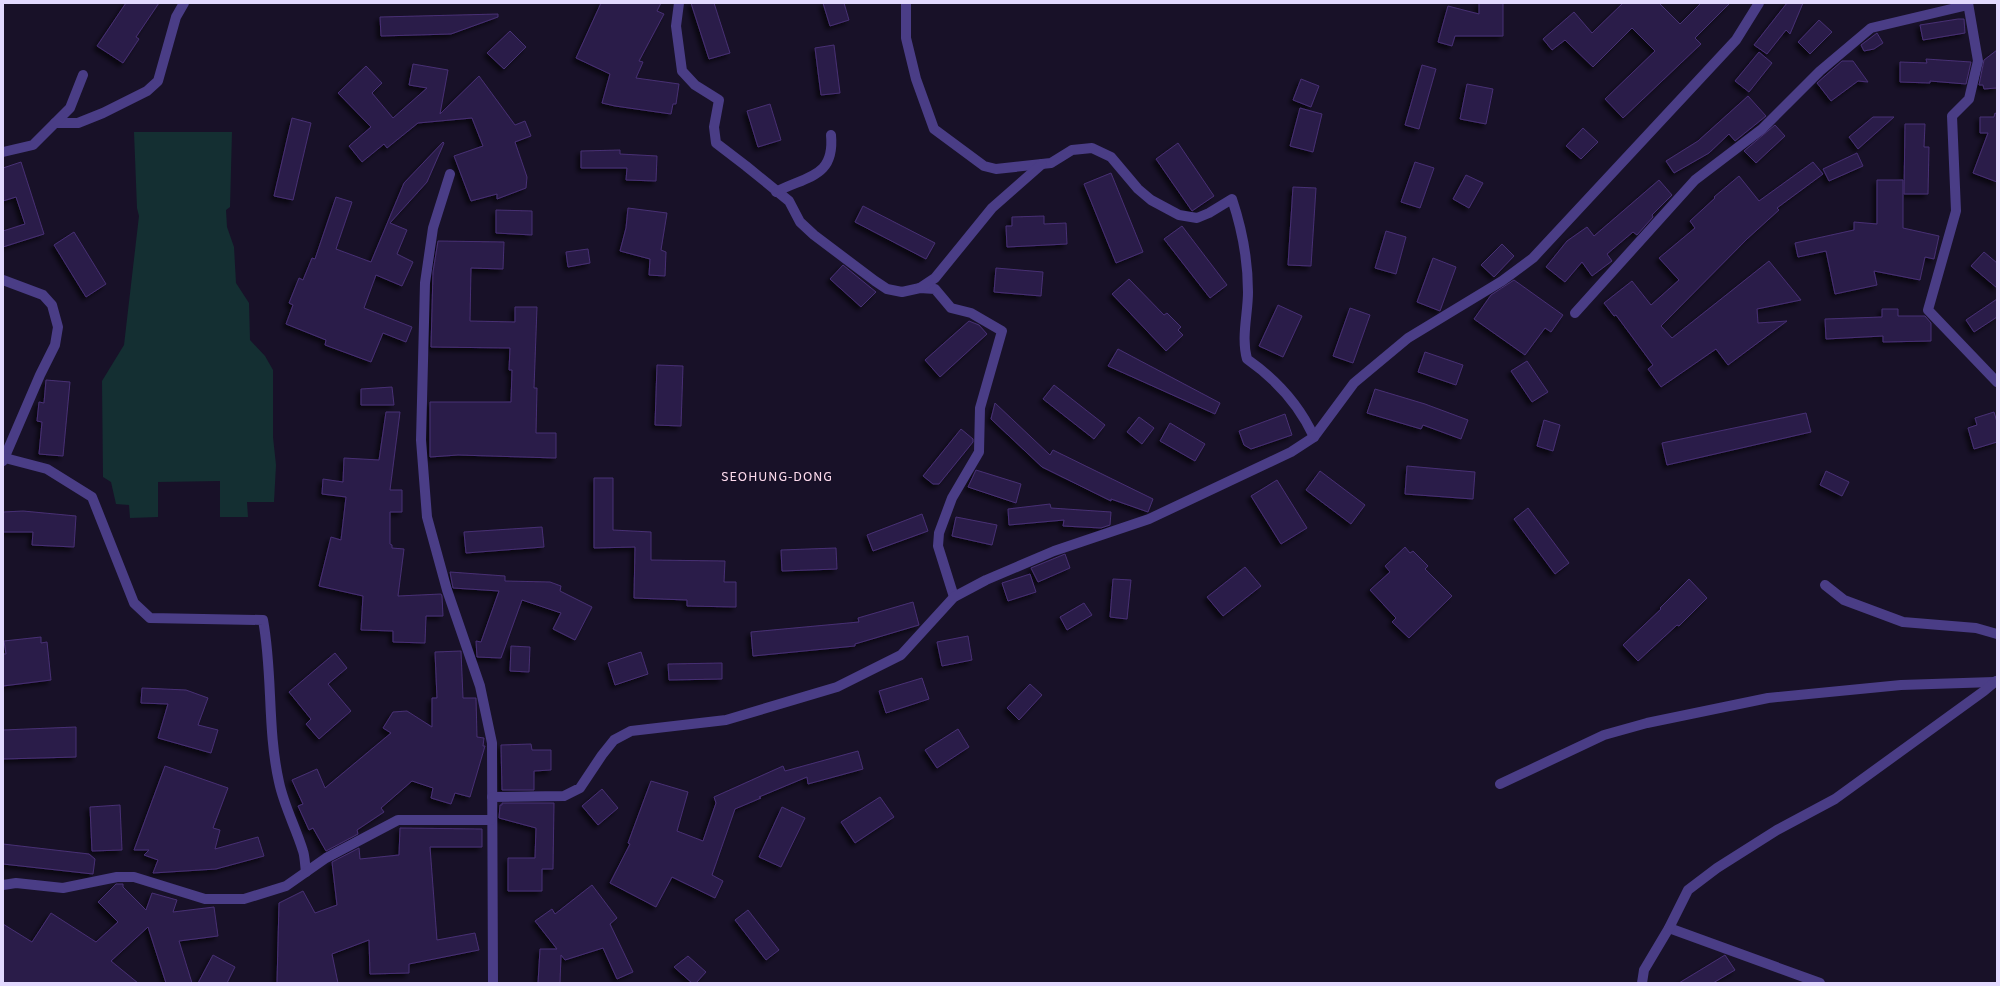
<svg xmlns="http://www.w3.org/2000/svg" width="2000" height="986" viewBox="0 0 2000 986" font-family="'Source Sans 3',sans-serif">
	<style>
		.green { fill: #142f32 }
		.building { fill: #2c1d49; stroke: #473074; filter: url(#shadow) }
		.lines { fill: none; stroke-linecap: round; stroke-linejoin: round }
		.street { stroke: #4a3d86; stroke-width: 10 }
		.labels { text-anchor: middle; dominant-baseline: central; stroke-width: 3; stroke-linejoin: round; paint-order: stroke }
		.quarter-label { font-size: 14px; letter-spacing: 1px; fill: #fedbed; stroke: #181128 }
	</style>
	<defs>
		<filter id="shadow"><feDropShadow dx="-3.5" dy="3.5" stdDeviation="2" flood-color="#0009"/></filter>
	</defs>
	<rect width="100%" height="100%" fill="#181128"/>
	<path class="green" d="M 134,132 L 232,132 L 230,207 L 226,210 L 227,227 L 234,247 L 236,283 L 249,303 L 250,340 L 265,356 L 273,370 L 273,437 L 276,465 L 274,502 L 247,502 L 248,517 L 220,517 L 220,481 L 158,482 L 158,517 L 130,518 L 129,505 L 116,504 L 111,482 L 103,477 L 102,381 L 124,345 L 139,216 L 137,208 Z"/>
	<g class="building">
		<path d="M 126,3 L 159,3 L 136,37 L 139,39 L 123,63 L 97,46 Z"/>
		<path d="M 601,3 L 661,3 L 657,11 L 664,14 L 639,61 L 643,62 L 636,78 L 679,84 L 676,104 L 673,104 L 671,114 L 615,106 L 602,103 L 610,74 L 576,58 Z"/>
		<path d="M 691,3 L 714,3 L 730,53 L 709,59 Z"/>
		<path d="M 823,3 L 844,3 L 849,20 L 830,26 Z"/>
		<path d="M 1479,3 L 1503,3 L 1503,36 L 1455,36 L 1452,46 L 1438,42 L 1448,6 L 1479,14 Z"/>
		<path d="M 1623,3 L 1659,3 L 1680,24 L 1701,3 L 1730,3 L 1695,38 L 1701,44 L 1623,118 L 1605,99 L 1655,51 L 1632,28 L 1593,67 L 1565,40 L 1552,50 L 1543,39 L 1574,12 L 1592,33 Z"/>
		<path d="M 1787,3 L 1803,3 L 1790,34 L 1786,30 L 1767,54 L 1754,45 Z"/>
		<path d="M 498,14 L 498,17 L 451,34 L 381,36 L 380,17 Z"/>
		<path d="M 1958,19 L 1964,19 L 1965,33 L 1923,40 L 1920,25 Z"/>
		<path d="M 1819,20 L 1832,32 L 1810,54 L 1798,42 Z"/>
		<path d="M 510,31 L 526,47 L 504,69 L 487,53 Z"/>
		<path d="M 1877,33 L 1883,43 L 1874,49 L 1864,51 L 1861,45 Z"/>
		<path d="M 834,45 L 840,93 L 821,95 L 815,48 Z"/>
		<path d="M 1997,50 L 1997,88 L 1984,89 L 1983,85 L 1979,85 L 1984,60 Z"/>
		<path d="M 1759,52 L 1772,63 L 1749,92 L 1735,81 Z"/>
		<path d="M 1926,59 L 1971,62 L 1966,84 L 1930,81 L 1930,83 L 1900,82 L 1900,62 L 1927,63 Z"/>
		<path d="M 1842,61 L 1853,61 L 1868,82 L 1858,81 L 1831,101 L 1817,83 Z"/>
		<path d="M 413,64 L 448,70 L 440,114 L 479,76 L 515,125 L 525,121 L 531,136 L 515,142 L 527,177 L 526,188 L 497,199 L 497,194 L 471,201 L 454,156 L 483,146 L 472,118 L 418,123 L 387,148 L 384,144 L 362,162 L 349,146 L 371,127 L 338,93 L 366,66 L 382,83 L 372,93 L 393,118 L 427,88 L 409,85 Z"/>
		<path d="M 1422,65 L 1436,69 L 1419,129 L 1405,125 Z"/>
		<path d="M 1301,79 L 1319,86 L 1311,107 L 1293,100 Z"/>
		<path d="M 1467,84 L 1493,89 L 1486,124 L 1460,119 Z"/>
		<path d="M 1748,96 L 1766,116 L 1735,141 L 1729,134 L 1709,153 L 1674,173 L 1666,161 L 1698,141 Z"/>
		<path d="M 770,104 L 781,140 L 758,147 L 747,111 Z"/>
		<path d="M 1300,108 L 1322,114 L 1313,152 L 1290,146 Z"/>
		<path d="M 1995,113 L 1997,114 L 1997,182 L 1973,173 L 1988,133 L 1980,133 L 1980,117 L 1994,117 Z"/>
		<path d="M 1873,117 L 1894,117 L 1858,149 L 1849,137 Z"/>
		<path d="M 292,118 L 311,123 L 293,200 L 274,196 Z"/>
		<path d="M 1905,124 L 1925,124 L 1924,147 L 1929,147 L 1928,194 L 1904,194 Z"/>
		<path d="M 1775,125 L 1785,136 L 1756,163 L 1744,151 Z"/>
		<path d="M 1583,128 L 1598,142 L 1581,159 L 1566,146 Z"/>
		<path d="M 443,142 L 444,143 L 427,182 L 390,223 L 407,230 L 397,254 L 413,262 L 402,286 L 376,275 L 364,308 L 412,327 L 406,342 L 383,333 L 371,362 L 325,345 L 326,340 L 286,324 L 293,305 L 289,303 L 299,278 L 303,280 L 312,258 L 315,259 L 336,197 L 352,202 L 336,249 L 371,262 L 404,183 Z"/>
		<path d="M 1178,143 L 1214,196 L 1192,211 L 1156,159 Z"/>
		<path d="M 620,150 L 620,154 L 657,156 L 656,181 L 626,180 L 627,168 L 581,168 L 581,151 Z"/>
		<path d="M 1857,153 L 1863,166 L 1829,181 L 1823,169 Z"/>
		<path d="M 21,162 L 44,234 L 3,247 L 3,231 L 25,224 L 16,197 L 3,201 L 3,168 Z"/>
		<path d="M 1415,162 L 1434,168 L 1420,208 L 1401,202 Z"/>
		<path d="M 1813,162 L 1823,174 L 1777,208 L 1779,210 L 1747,239 L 1661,326 L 1672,338 L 1769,261 L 1801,300 L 1757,309 L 1758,323 L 1787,321 L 1728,365 L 1716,349 L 1661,387 L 1648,369 L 1653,365 L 1616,315 L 1614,316 L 1604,303 L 1632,281 L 1651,305 L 1679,280 L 1659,258 L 1695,228 L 1690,221 L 1715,198 L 1714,197 L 1739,176 L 1759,201 Z"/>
		<path d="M 1111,173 L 1143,252 L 1116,263 L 1084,184 Z"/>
		<path d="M 1466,175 L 1483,183 L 1469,208 L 1453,199 Z"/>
		<path d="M 1659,180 L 1672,195 L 1652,215 L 1653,217 L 1637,235 L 1633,232 L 1607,254 L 1612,261 L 1592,276 L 1582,262 L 1565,282 L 1546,267 L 1567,241 L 1587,227 L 1594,236 Z"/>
		<path d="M 1877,180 L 1903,180 L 1903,228 L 1939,236 L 1934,259 L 1925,257 L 1920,280 L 1874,271 L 1877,285 L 1835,294 L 1826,251 L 1798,257 L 1795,243 L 1854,230 L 1854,222 L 1877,224 Z"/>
		<path d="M 1293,187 L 1316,188 L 1311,266 L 1288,265 Z"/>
		<path d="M 863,206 L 935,243 L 926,259 L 855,222 Z"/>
		<path d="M 628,208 L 667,213 L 661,250 L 666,252 L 665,276 L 649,275 L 650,259 L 620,251 L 626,228 Z"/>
		<path d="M 496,210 L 532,211 L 532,235 L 496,233 Z"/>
		<path d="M 1044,216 L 1044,224 L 1066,223 L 1067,244 L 1007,247 L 1006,226 L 1012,226 L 1012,217 Z"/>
		<path d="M 1182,226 L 1227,285 L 1210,298 L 1164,239 Z"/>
		<path d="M 1386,231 L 1406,237 L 1396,274 L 1375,268 Z"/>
		<path d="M 74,232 L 106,284 L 86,297 L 54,245 Z"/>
		<path d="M 438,241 L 504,242 L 503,269 L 471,268 L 470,321 L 515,322 L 515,307 L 537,307 L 534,388 L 537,388 L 536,433 L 556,433 L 556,458 L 458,455 L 430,457 L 430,402 L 511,402 L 512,370 L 509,370 L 510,348 L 431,347 L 433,272 Z"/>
		<path d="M 1502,244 L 1514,256 L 1494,277 L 1481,265 Z"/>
		<path d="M 588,249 L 590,263 L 568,267 L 566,252 Z"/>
		<path d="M 1984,252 L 1997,263 L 1997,288 L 1971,266 Z"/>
		<path d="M 1433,258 L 1456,267 L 1440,311 L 1417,302 Z"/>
		<path d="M 843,265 L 876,292 L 861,307 L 830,279 Z"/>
		<path d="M 996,268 L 1043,272 L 1041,296 L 994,292 Z"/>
		<path d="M 1129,279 L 1164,315 L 1167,313 L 1181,327 L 1178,330 L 1183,335 L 1166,351 L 1112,294 Z"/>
		<path d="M 1514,280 L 1563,315 L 1551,332 L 1545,328 L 1525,355 L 1474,319 L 1491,295 Z"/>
		<path d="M 1997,299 L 1997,317 L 1974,332 L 1966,320 Z"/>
		<path d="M 1278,305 L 1302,316 L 1283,357 L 1259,346 Z"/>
		<path d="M 1350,308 L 1370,315 L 1353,363 L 1333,356 Z"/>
		<path d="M 1882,309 L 1898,309 L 1898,316 L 1925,316 L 1931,323 L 1931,341 L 1883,342 L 1883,336 L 1826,339 L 1825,319 L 1882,317 Z"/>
		<path d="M 969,321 L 979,325 L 987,334 L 940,377 L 925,360 Z"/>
		<path d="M 1118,349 L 1220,403 L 1215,414 L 1108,366 Z"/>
		<path d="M 1425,352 L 1463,365 L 1456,385 L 1418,372 Z"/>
		<path d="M 1527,361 L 1548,392 L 1532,402 L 1511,371 Z"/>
		<path d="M 657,365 L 683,366 L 681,426 L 655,425 Z"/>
		<path d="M 46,380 L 70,382 L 63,456 L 39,454 L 42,422 L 37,421 L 39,402 L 44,403 Z"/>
		<path d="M 1054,385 L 1105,425 L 1094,439 L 1043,399 Z"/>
		<path d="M 392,387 L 394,405 L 361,405 L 361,389 Z"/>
		<path d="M 1375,389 L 1425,404 L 1468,420 L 1461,439 L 1423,425 L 1421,429 L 1367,413 Z"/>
		<path d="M 995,403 L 1050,455 L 1053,450 L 1153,499 L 1148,512 L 1111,499 L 1111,501 L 1042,467 L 991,419 Z"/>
		<path d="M 386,412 L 400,412 L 390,490 L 402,490 L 402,512 L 390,512 L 390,544 L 392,545 L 392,548 L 404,549 L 398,596 L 441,594 L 442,596 L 443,616 L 426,616 L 425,643 L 393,642 L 393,631 L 361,630 L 363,596 L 319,586 L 331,537 L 341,540 L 346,497 L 322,494 L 323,479 L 343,482 L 344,458 L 379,460 Z"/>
		<path d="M 1994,412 L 1997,422 L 1997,442 L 1974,449 L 1968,428 L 1977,425 L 1975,418 Z"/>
		<path d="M 1806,413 L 1811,432 L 1667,465 L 1662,443 Z"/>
		<path d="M 1285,414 L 1292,435 L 1251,449 L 1244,445 L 1239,431 Z"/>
		<path d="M 1139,417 L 1154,428 L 1142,444 L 1127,432 Z"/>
		<path d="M 1544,420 L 1560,425 L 1553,451 L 1537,446 Z"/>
		<path d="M 1170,423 L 1205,444 L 1195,461 L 1160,441 Z"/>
		<path d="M 961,429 L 973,439 L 973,442 L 939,484 L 933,484 L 923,476 Z"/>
		<path d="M 1407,466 L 1475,472 L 1473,499 L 1405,494 Z"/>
		<path d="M 976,470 L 1021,484 L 1016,503 L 968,487 Z"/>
		<path d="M 1320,471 L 1365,505 L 1351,524 L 1306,490 Z"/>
		<path d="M 1826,471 L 1849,482 L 1842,496 L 1820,485 Z"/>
		<path d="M 594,478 L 613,478 L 613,530 L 651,532 L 651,560 L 725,561 L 724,582 L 736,582 L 736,607 L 687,606 L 687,600 L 634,598 L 635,547 L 594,548 Z"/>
		<path d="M 1277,480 L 1307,528 L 1281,544 L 1251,496 Z"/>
		<path d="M 1050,504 L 1051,508 L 1111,512 L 1110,525 L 1101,528 L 1063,526 L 1064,520 L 1009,525 L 1008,509 Z"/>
		<path d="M 1528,508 L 1569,563 L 1555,574 L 1514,519 Z"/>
		<path d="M 23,511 L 76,516 L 74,547 L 32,545 L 33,532 L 3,532 L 3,512 Z"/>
		<path d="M 922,514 L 928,531 L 873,551 L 867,535 Z"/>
		<path d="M 956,517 L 997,525 L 992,545 L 952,536 Z"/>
		<path d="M 542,527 L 544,547 L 466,553 L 464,532 Z"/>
		<path d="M 1405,547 L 1410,553 L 1413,551 L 1428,566 L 1425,569 L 1452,596 L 1409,638 L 1392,622 L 1396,618 L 1370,590 L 1390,572 L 1385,566 Z"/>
		<path d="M 836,548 L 837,569 L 782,571 L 781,550 Z"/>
		<path d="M 1065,554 L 1070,568 L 1038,582 L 1031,568 Z"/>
		<path d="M 1245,567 L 1261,586 L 1223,616 L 1207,597 Z"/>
		<path d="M 450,572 L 505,576 L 505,581 L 550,582 L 561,586 L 560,591 L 592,607 L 575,640 L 553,629 L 561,613 L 522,600 L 501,658 L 477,657 L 476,641 L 481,642 L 499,591 L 453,588 Z"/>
		<path d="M 1030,574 L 1036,592 L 1008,601 L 1002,583 Z"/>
		<path d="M 1113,579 L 1131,580 L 1127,619 L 1110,617 Z"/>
		<path d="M 1689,579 L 1707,598 L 1679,626 L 1677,625 L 1638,661 L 1623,645 L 1661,609 L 1660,608 Z"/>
		<path d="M 913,602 L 919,625 L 855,644 L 855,646 L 753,656 L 751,632 L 859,622 L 858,618 Z"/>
		<path d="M 1084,603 L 1092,615 L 1067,630 L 1060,617 Z"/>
		<path d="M 968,636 L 972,660 L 942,666 L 937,642 Z"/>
		<path d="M 41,637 L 41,643 L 47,642 L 51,680 L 3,686 L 3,654 L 6,654 L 4,641 Z"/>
		<path d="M 511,646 L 530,647 L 529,672 L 510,671 Z"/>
		<path d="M 461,651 L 463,698 L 476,698 L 477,737 L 484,738 L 483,746 L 485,746 L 470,797 L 455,793 L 451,804 L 431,798 L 433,788 L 412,781 L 381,808 L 384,812 L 357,830 L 358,834 L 326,851 L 313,828 L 309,830 L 298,806 L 303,804 L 292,780 L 317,769 L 325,788 L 391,733 L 383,728 L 393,712 L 407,711 L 432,727 L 432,698 L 437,698 L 435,652 Z"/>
		<path d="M 641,652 L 648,674 L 615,685 L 608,663 Z"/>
		<path d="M 335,653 L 347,668 L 328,684 L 351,711 L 319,739 L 306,724 L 311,719 L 289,692 Z"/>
		<path d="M 722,663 L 722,679 L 669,680 L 668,664 Z"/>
		<path d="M 922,678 L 929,699 L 886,713 L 879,691 Z"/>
		<path d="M 1030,684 L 1042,695 L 1019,720 L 1007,708 Z"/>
		<path d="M 142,688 L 186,690 L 208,698 L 198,725 L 218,730 L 211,753 L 158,738 L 168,704 L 141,703 Z"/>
		<path d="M 76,727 L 76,757 L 3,759 L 3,730 Z"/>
		<path d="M 958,729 L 969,747 L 937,768 L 925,750 Z"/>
		<path d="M 531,744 L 532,750 L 551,750 L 551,770 L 534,771 L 534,790 L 502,790 L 501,745 Z"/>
		<path d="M 858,751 L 863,769 L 808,784 L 807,777 L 759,797 L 761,798 L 735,809 L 712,875 L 723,881 L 715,898 L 672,877 L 656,907 L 610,883 L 630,844 L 628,843 L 651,781 L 688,792 L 677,831 L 703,841 L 716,803 L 714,797 L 783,766 L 785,771 Z"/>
		<path d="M 165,766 L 228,788 L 213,828 L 220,830 L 215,849 L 258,837 L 264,856 L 216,869 L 153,873 L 158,860 L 144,855 L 149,850 L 134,850 Z"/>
		<path d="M 602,789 L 618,808 L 598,825 L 582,806 Z"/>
		<path d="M 880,797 L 894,817 L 855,843 L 841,822 Z"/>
		<path d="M 502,803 L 554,803 L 553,869 L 542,869 L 542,891 L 508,891 L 508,858 L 535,858 L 536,828 L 499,818 L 500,805 L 502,805 Z"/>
		<path d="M 120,805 L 122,850 L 92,851 L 90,807 Z"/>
		<path d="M 782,807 L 805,818 L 781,867 L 759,857 Z"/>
		<path d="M 400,828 L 482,829 L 482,847 L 430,847 L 437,940 L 475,933 L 479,950 L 409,964 L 409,973 L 370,974 L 369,940 L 332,954 L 338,983 L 277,983 L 279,903 L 303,891 L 315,913 L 337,905 L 332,862 L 359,848 L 360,859 L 399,855 Z"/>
		<path d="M 3,844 L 89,854 L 95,859 L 93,874 L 3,864 Z"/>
		<path d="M 116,884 L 123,884 L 123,887 L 146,910 L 152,893 L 177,900 L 173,912 L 214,907 L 218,936 L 179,941 L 192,983 L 166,983 L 148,927 L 111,961 L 138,983 L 3,983 L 3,924 L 32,942 L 51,913 L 96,942 L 118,922 L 98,902 Z"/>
		<path d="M 592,885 L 617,918 L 610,924 L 633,972 L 617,979 L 603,948 L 565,960 L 561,955 L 560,983 L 538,983 L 540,949 L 557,949 L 535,921 L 552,909 L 555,914 Z"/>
		<path d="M 748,910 L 779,950 L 766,960 L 735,920 Z"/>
		<path d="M 213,955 L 235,967 L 227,983 L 198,983 Z"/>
		<path d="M 1725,955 L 1735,970 L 1713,983 L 1679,983 Z"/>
		<path d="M 688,956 L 706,972 L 696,983 L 692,983 L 674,967 Z"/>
	</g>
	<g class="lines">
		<g class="street">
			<path d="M 679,3 L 676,26 L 682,71 L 695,85 L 719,100 L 714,127 L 716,143 L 746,166 L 789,201 L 800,222 L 814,235 L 875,281 L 887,289 L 902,292 L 920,288 L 935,289 L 951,308 L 971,313 L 1002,331 L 980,408 L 979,452 L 952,498 L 939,533 L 938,546 L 954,597"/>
			<path d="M 906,3 L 906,38 L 916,79 L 934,129 L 984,166 L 996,169 L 1051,163 L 1072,150 L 1092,148 L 1111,157 L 1138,189 L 1151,200 L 1179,215 L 1197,218 L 1209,213 L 1232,199 C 1242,229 1248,260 1248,292 C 1248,314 1241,337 1247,359 C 1277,380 1299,404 1314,437"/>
			<path d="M 1968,3 L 1978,61 L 1969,99 L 1952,116 L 1956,211 L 1928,310 L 1997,382"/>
			<path d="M 55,123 L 78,123 L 103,113 L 147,91 L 158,81 L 176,17 L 184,3"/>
			<path d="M 3,152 L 33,145 L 70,108 L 83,75"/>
			<path d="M 450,174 L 433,228 L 425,283 L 421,440 L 427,517 L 447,590 L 480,686 L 492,743 L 493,983"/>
			<path d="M 776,192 C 806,176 835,178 831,135"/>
			<path d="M 3,280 L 43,295 L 52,305 L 58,327 L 55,345 L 40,375 L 3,461"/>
			<path d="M 920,288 L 935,278 L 992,208 L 1042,164"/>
			<path d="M 1575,313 L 1695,180 L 1762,129 L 1820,71 L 1871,28 L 1968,5"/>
			<path d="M 5,458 L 47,469 L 92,497 L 134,603 L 150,618 L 263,620 C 273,673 267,729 279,782 C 284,806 296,828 303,851 C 305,857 305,866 306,872"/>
			<path d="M 1825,585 L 1844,600 L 1903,622 L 1976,628 L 1997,634"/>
			<path d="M 1500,784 L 1604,735 L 1647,723 L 1768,698 L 1901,685 L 1994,682"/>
			<path d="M 492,797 L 564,796 L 580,788 L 602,755 L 614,740 L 631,731 L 726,720 L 837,687 L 901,655 L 954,597 L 986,580 L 1054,551 L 1149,519 L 1291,452 L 1314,437 L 1354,383 L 1408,338 L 1502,281 L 1533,258 L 1736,40 L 1759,3"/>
			<path d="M 3,885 L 16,883 L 63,888 L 117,877 L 134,877 L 205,899 L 244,899 L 286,886 L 326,858 L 398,820 L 491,820"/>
			<path d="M 1669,928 L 1820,983"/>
			<path d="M 1642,983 L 1644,970 L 1669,928 L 1688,890 L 1717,868 L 1777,830 L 1835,799 L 1984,691 L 1996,681"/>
		</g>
	</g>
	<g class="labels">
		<g class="quarter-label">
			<text x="777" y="477">SEOHUNG-DONG</text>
		</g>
	</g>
	<rect width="2000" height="986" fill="none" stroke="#e2d9fe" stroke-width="8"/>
</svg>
